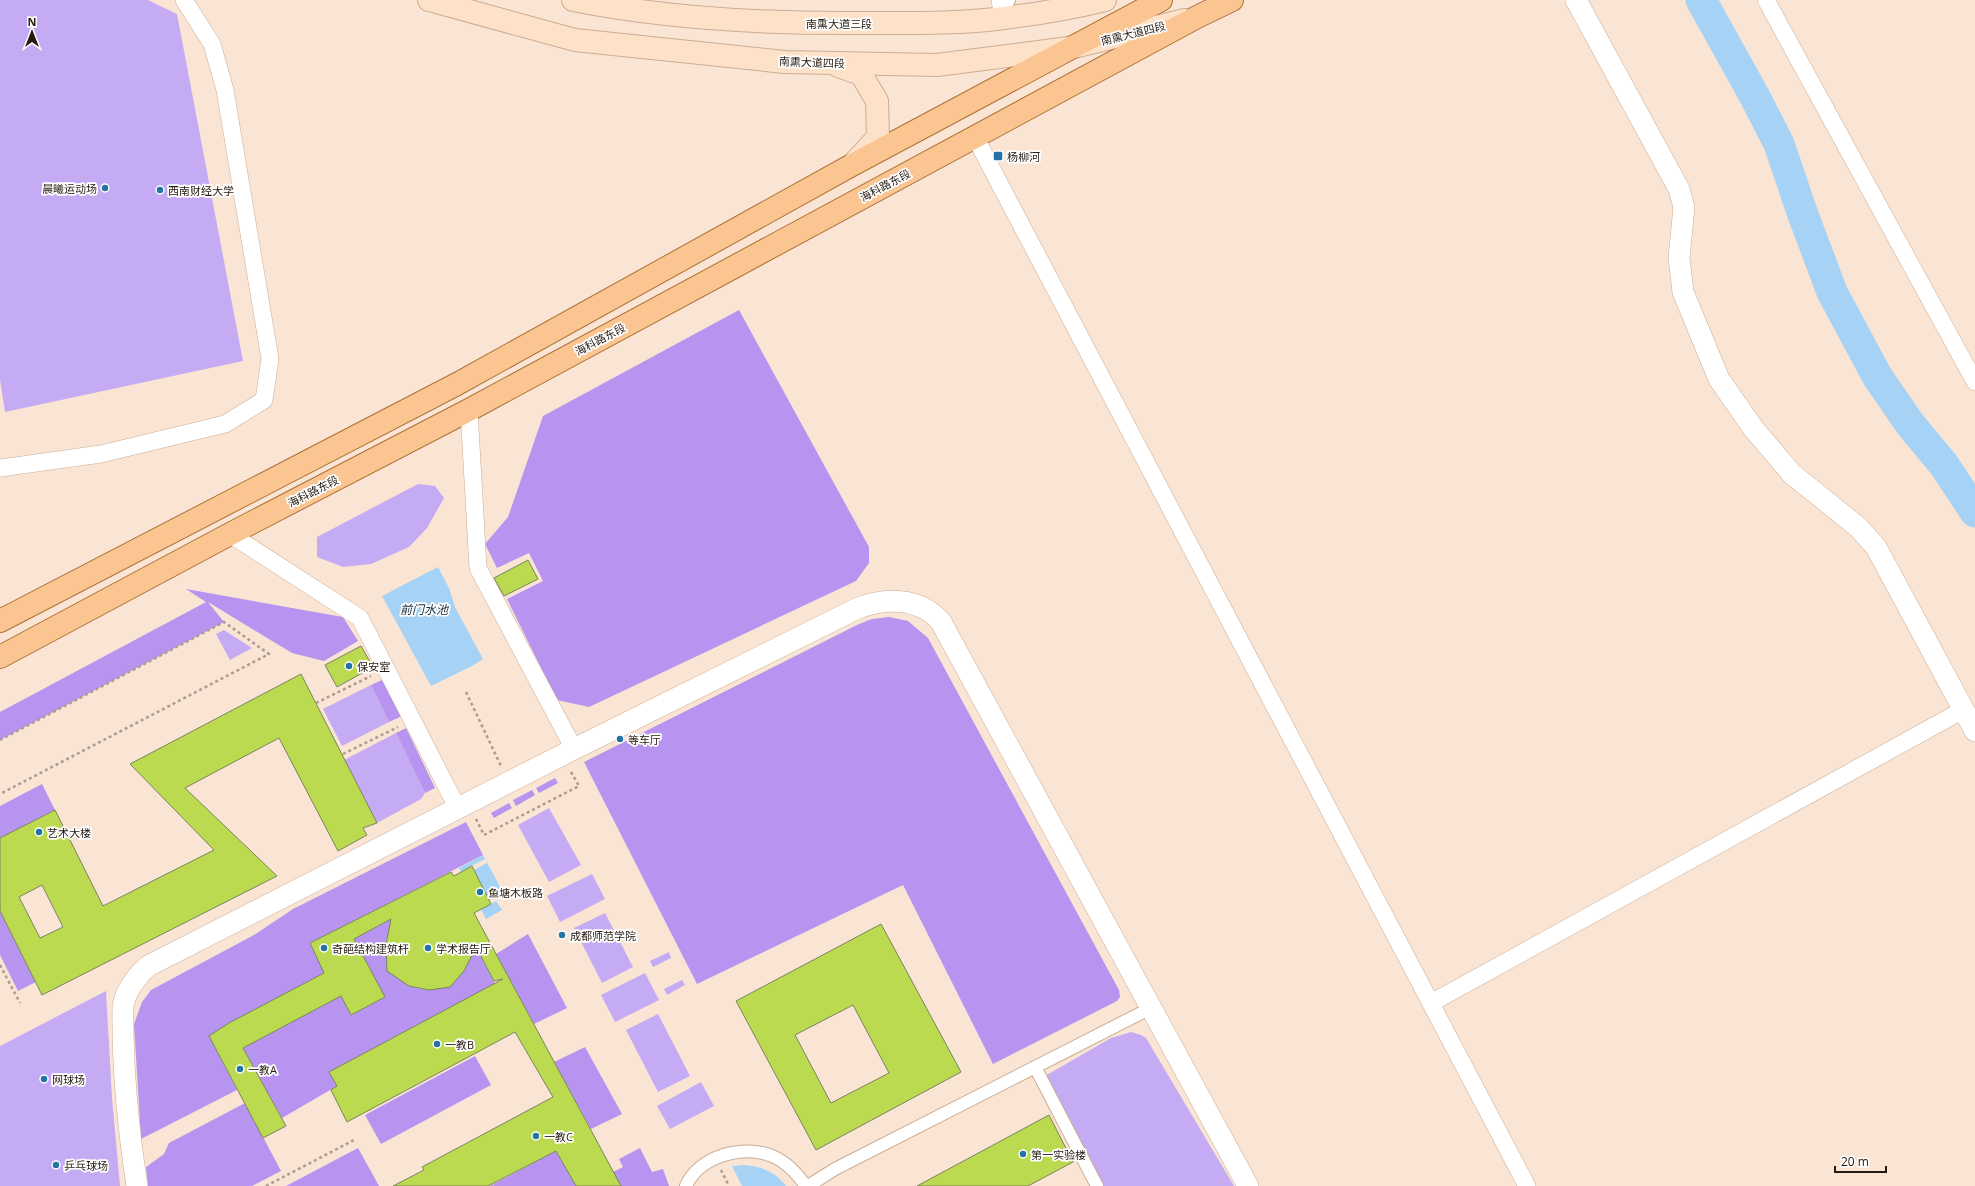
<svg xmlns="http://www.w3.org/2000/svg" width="1975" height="1186" viewBox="0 0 1975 1186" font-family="'Open Sans','Noto Sans SC',sans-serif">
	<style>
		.green { fill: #c5abf3 }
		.forest { fill: #b694ef }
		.water { fill: #a6d3f5 }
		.pier { fill: #fae5d5 }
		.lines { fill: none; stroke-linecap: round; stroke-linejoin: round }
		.river { stroke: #a6d3f5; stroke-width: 31 }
		.building { fill: #bcda4f; stroke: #7a8360; fill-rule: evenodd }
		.service-casing { stroke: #ccac92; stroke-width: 10 }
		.pedestrian-casing { stroke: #ccac92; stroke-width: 14 }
		.minor-casing { stroke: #ccac92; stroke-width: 18 }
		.tertiary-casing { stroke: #ccac92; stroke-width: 22 }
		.secondary-casing { stroke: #ccac92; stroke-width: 24 }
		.primary-casing { stroke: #ae7036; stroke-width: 24 }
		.path { stroke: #ad9c8e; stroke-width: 2.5; stroke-dasharray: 3 3; stroke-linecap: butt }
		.service { stroke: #fff; stroke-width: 8 }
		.pedestrian { stroke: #fff; stroke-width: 12 }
		.minor { stroke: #fff; stroke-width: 17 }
		.tertiary { stroke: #fff; stroke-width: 21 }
		.secondary { stroke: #fde2c9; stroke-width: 22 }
		.primary { stroke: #fbc592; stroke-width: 22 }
		.poi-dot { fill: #2374a5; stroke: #fff; stroke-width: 1.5 }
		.labels { text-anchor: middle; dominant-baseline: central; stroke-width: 3.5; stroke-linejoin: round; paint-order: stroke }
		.street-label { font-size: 11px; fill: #261a10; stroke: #fff }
		.poi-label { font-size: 11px; fill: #261a10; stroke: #fff; text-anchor: start }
		.water-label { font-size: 12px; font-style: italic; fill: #172d3c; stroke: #fff }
	</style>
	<rect width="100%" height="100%" fill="#fae5d5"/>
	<g class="green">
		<path d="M 0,0 L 148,0 L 177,14 L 243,361 L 5,412 L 0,380 Z"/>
		<path d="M 418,484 L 435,486 L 444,498 L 427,528 L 409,547 L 371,564 L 343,567 L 317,557 L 317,537 Z"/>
		<path d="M 224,630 L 252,648 L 230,660 L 216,634 Z"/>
		<path d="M 371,685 L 389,722 L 342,746 L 323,709 Z"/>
		<path d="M 396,733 L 425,793 L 421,799 L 377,823 L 344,760 Z"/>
		<path d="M 549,808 L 581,865 L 549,882 L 518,825 Z"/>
		<path d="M 592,874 L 605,899 L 560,922 L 547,896 Z"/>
		<path d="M 605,913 L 633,967 L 602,983 L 574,928 Z"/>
		<path d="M 669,952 L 671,958 L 653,967 L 650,961 Z"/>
		<path d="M 645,973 L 659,1000 L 615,1022 L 601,995 Z"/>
		<path d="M 682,980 L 685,985 L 667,995 L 664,989 Z"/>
		<path d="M 106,991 L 112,1098 L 120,1186 L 0,1186 L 0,1046 Z"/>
		<path d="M 658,1014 L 690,1076 L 658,1092 L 626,1030 Z"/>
		<path d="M 1131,1032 L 1141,1035 L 1146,1038 L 1234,1186 L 1104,1186 L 1045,1076 L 1111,1038 Z"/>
		<path d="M 701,1082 L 714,1106 L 670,1129 L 657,1106 Z"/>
	</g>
	<g class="forest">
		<path d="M 739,310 L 869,547 L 869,563 L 856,581 L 589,707 L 557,700 L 507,599 L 543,581 L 529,553 L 497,568 L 485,544 L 508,517 L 543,416 Z"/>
		<path d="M 186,589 L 343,617 L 358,641 L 324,661 L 292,653 L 208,602 L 224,622 L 0,740 L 0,712 L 206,602 Z"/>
		<path d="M 889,617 L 908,621 L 928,638 L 1119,990 L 1120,997 L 1117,1001 L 993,1064 L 903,885 L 697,984 L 584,762 L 859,624 L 872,619 Z"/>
		<path d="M 384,679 L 402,716 L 389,722 L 371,685 Z"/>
		<path d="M 406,728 L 435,788 L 425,793 L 396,733 Z"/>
		<path d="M 555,778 L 558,783 L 539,793 L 536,788 Z"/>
		<path d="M 42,784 L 55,810 L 0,838 L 0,806 Z"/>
		<path d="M 532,790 L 535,795 L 516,806 L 513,800 Z"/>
		<path d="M 509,803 L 512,808 L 494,818 L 491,813 Z"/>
		<path d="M 466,822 L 483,855 L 310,943 L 317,958 L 407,911 C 385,933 375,950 399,975 C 409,985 415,989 429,990 L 468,932 L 495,984 L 329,1072 L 337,1086 L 282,1118 L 243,1048 L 341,996 L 351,1015 L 385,997 L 361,953 L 286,996 L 209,1036 L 237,1090 L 141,1139 L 134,1024 L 142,1002 L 151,990 L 254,935 L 293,909 Z"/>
		<path d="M 0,911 L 36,982 L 18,991 L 0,955 Z"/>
		<path d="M 528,934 L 567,1008 L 534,1024 L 496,954 Z"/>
		<path d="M 585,1047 L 622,1114 L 591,1129 L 554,1062 Z"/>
		<path d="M 475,1056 L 491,1085 L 381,1144 L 365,1115 Z"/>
		<path d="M 245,1103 L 281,1171 L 252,1186 L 148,1186 L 146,1167 L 164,1154 L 169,1143 Z"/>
		<path d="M 358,1148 L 379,1186 L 286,1186 Z"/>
		<path d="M 640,1148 L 652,1172 L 663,1169 L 669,1186 L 621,1186 L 613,1172 L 623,1167 L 619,1159 Z"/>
		<path d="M 556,1151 L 576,1186 L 490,1186 Z"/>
	</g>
	<g class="water">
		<path d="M 438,567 L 449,588 L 455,607 L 483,659 L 472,666 L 431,686 L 382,596 Z"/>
		<path d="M 483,855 L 505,896 L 496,901 L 502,910 L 486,919 L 459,868 Z"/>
		<path d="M 743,1165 C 760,1166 775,1171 786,1186 L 742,1186 L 732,1166 Z"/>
	</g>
	<path class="pier" d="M 485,859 L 487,863 L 474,870 L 489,900 L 504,893 L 505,896 L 484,908 L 464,870 Z"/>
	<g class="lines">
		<path class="river" d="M 1701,0 L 1755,97 L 1779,144 L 1802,212 L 1832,292 L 1877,376 L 1910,424 L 1944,465 L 1975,512"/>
	</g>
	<g class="building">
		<path d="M 528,560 L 538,579 L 504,596 L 494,578 Z"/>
		<path d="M 361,646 L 373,667 L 337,687 L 325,665 Z"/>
		<path d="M 301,674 L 377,823 L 363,828 L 367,835 L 338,851 L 279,738 L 185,788 L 277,876 L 42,995 L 0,911 L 0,838 L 55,810 L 103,906 L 214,850 L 130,764 ZM 42,885 L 63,927 L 40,938 L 19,897 Z"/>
		<path d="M 472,866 L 491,904 L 474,913 L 621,1186 L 576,1186 L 556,1151 L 488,1186 L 393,1186 L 424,1170 L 422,1167 L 553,1097 L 515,1032 L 347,1122 L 331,1090 L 337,1086 L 329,1072 L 503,979 L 494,981 L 476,947 L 464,971 L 450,987 L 429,990 L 409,986 L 387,971 L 386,944 L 391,919 L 354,939 L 385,997 L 351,1015 L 341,996 L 243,1048 L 286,1126 L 263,1138 L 209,1036 L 229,1023 L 324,973 L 310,943 L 451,872 L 454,876 Z"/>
		<path d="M 881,924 L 961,1072 L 816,1150 L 736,1001 ZM 853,1005 L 889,1073 L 831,1103 L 795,1035 Z"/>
		<path d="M 1049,1115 L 1073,1162 L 1028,1186 L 917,1186 Z"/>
	</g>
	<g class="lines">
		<g class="service-casing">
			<path id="service" d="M 1005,14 L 1011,0"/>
		</g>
		<g class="pedestrian-casing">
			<g id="pedestrian">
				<path d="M 1035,1067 L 1097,1186"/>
				<path d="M 686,1186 C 699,1156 743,1144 772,1156 C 787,1162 797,1174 806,1186"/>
				<path d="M 808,1186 L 835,1169 L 1151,1008"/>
			</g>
		</g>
		<g class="minor-casing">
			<g id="minor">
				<path d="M 1000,0 L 1003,18"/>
				<path d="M 1766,0 L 1975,382"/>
				<path d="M 975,137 L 1527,1186"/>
				<path d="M 469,410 L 478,568 L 574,749"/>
				<path d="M 0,468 L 101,454 L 225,424 L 264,400 L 270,359 L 225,90 L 212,44 L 184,0"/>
				<path d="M 230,534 L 360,618 L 458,809"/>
				<path d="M 1431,1003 L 1963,710"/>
			</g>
		</g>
		<g class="tertiary-casing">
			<g id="tertiary">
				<path d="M 1576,0 L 1679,189 L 1684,207 L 1679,258 L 1683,292 L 1719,379 L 1753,428 L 1792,474 L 1858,527 L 1876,547 L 1975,731"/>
				<path d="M 137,1186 C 128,1127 122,1066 123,1006 C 126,989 136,977 148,966 L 574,749 L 856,609 C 884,597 920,597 941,622 L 1248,1186"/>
			</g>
		</g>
		<g class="secondary-casing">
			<g id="secondary">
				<path d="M 429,0 L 575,40 L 785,62 L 937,65 L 1069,48 L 1185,20"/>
				<path d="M 573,0 C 669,19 767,24 865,23 C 911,23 958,24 1004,18 C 1037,14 1072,8 1105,0"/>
				<path d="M 838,66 L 861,74 L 877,101 L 878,137 L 855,162"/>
			</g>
		</g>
		<g class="primary-casing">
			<g id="primary">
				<path d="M 0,621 L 457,384 L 852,165 L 1161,0"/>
				<path d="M 0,657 L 230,534 L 469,410 L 1197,17 L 1232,0"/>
			</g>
		</g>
		<g class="path">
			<path d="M 466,692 L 501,766"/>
			<path d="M 316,703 L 371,676"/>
			<path d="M 0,740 L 224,622 L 269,654 L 0,794"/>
			<path d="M 343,754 L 398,727"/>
			<path d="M 476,819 L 484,835 L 579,786 L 571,772"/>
			<path d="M 0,965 L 20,1003"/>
			<path d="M 721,1170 L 729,1186"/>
			<path d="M 266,1186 L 356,1139"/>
		</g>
		<use href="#service" class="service"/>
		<use href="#pedestrian" class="pedestrian"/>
		<use href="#minor" class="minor"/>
		<use href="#tertiary" class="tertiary"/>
		<use href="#secondary" class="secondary"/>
		<use href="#primary" class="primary"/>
	</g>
	<g class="poi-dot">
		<rect x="993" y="151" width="10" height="10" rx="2"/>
		<circle cx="105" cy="188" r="4"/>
		<circle cx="160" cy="190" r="4"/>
		<circle cx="349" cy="666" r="4"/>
		<circle cx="620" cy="739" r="4"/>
		<circle cx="39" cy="832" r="4"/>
		<circle cx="480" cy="892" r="4"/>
		<circle cx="562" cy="935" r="4"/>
		<circle cx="324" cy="948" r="4"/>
		<circle cx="428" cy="948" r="4"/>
		<circle cx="437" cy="1044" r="4"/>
		<circle cx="240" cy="1069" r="4"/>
		<circle cx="44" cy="1079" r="4"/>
		<circle cx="536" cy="1136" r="4"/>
		<circle cx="1023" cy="1154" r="4"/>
		<circle cx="56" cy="1165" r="4"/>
	</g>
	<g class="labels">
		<g class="street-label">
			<text x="839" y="23">南熏大道三段</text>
			<text transform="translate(1133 33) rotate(-14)">南熏大道四段</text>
			<text transform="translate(812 62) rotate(2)">南熏大道四段</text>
			<text transform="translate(885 185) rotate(-28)">海科路东段</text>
			<text transform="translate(600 339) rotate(-28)">海科路东段</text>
			<text transform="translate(313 491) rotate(-27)">海科路东段</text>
		</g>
		<g class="poi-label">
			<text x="1007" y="156">杨柳河</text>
			<text x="97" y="188" text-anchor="end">晨曦运动场</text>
			<text x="168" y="190">西南财经大学</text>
			<text x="357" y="666">保安室</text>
			<text x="628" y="739">等车厅</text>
			<text x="47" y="832">艺术大楼</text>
			<text x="488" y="892">鱼塘木板路</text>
			<text x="570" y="935">成都师范学院</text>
			<text x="332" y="948">奇葩结构建筑杆</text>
			<text x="436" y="948">学术报告厅</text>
			<text x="445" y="1044">一教B</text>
			<text x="248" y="1069">一教A</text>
			<text x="52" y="1079">网球场</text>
			<text x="544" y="1136">一教C</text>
			<text x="1031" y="1154">第一实验楼</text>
			<text x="64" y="1165">乒乓球场</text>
		</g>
		<g class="water-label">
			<text x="424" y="609">前门水池</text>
		</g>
	</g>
	<g transform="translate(32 32)" stroke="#ffffff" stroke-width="3" paint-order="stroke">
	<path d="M0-3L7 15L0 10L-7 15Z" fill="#261a10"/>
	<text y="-6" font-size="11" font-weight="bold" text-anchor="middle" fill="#261a10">N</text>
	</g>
	<path d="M1835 1166v6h51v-6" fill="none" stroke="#261a10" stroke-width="2"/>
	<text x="1841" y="1166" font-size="12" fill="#261a10" stroke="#ffffff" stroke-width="3" paint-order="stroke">20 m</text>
</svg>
